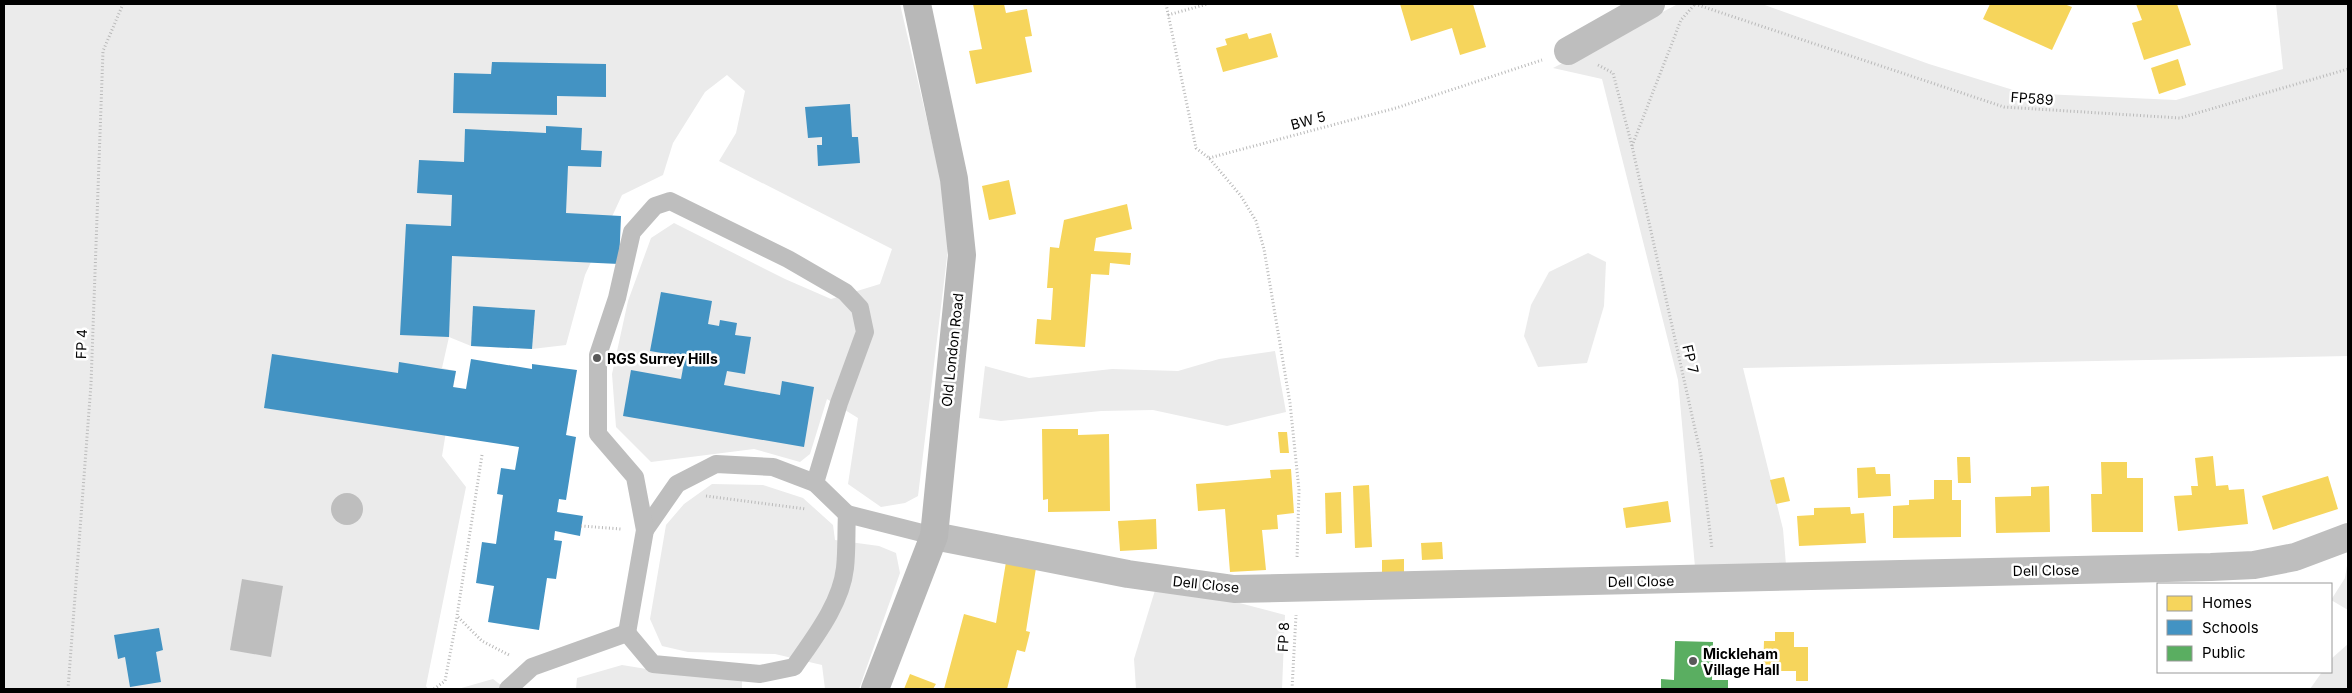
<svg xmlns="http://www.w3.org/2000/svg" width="2352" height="693" viewBox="0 0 2352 693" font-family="Inter,sans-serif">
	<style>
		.green { fill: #ebebeb }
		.water { fill: #bebebe }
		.homes { fill: #f6d55c }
		.schools { fill: #4393c3 }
		.public { fill: #5aae61 }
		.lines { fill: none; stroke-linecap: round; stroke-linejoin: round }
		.path { stroke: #b9b9b9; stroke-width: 3; stroke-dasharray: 1 2.5; stroke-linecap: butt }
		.service { stroke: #bebebe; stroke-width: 18 }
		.minor { stroke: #bebebe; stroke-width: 28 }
		.secondary { stroke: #b8b8b8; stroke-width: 28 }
		.poi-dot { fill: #595959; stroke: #fff; stroke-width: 2 }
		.labels { text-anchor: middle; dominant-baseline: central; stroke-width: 5; stroke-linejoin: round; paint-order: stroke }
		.street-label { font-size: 14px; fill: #000; stroke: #fff }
		.poi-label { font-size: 14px; font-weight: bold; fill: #000; stroke: #fff; text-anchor: start }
	</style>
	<rect width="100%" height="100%" fill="#fff"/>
	<g class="green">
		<path d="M 4,4 L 900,4 L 942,185 L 948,249 L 918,496 L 905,503 L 881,507 L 848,484 L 858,418 L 827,399 L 810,454 L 800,462 L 754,449 L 651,462 L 616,427 L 612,374 L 628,301 L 651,238 L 674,223 L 785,279 L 831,299 L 880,284 L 892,249 L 719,161 L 736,133 L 745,91 L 727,75 L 705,92 L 673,143 L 663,175 L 622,195 L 585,275 L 566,345 L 532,349 L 471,346 L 449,337 L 442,368 L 456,371 L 442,456 L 466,487 L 426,686 L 428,689 L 4,689 Z"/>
		<path d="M 1678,4 L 1762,4 L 1929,64 L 2023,93 L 2176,100 L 2283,69 L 2276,4 L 2348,4 L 2348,356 L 1743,368 L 1783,529 L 1786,565 L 1695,567 L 1678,380 L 1602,79 L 1553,68 Z"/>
		<path d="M 1588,253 L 1606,262 L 1604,306 L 1587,363 L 1538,367 L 1524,336 L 1531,305 L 1549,272 Z"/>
		<path d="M 1275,351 L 1286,412 L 1227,426 L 1153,410 L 1101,411 L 1001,421 L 979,418 L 985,366 L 1029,378 L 1112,369 L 1178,371 L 1219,359 Z"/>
		<path d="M 712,484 L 763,485 L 803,498 L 833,525 L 835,540 L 879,546 L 896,553 L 900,573 L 859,689 L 825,689 L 822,665 L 775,654 L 688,652 L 662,646 L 650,619 L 666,525 L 684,504 Z"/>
		<path d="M 2348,559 L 2348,610 L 2331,600 L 2345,578 Z"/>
		<path d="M 1156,587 L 1228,600 L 1285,615 L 1282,689 L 1136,689 L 1134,659 Z"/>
		<path d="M 2348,644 L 2348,689 L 2310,689 L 2322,672 L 2331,672 L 2331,659 Z"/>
		<path d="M 622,665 L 671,673 L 742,676 L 742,689 L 576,689 L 577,678 Z"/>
		<path d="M 493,679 L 506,689 L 458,689 Z"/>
	</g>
	<g class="water">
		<circle cx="347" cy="509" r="16"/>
		<path d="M 242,579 L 283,586 L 271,657 L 230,650 Z"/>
	</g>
	<g class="homes">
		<path d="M 973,4 L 1004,4 L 1006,13 L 1027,9 L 1032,36 L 1025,37 L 1032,72 L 976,84 L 969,51 L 982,49 Z"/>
		<path d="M 1400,4 L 1473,4 L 1486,47 L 1460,55 L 1452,28 L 1411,41 Z"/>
		<path d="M 1990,4 L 2064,4 L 2072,7 L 2052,50 L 1983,19 Z"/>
		<path d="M 2136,4 L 2177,4 L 2191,45 L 2144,60 L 2132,23 L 2142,20 Z"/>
		<path d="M 1247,33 L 1249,39 L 1271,33 L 1278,57 L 1223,72 L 1216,48 L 1227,45 L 1225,39 Z"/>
		<path d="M 2178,59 L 2186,85 L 2159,94 L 2151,68 Z"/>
		<path d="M 1009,180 L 1016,214 L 989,220 L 982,186 Z"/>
		<path d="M 1127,204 L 1132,229 L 1096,238 L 1094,251 L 1131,253 L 1130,265 L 1110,263 L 1109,275 L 1091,274 L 1085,347 L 1035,344 L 1037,319 L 1051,320 L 1053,288 L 1047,288 L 1050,247 L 1059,248 L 1064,220 Z"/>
		<path d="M 1042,429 L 1078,429 L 1078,435 L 1109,434 L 1110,511 L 1048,512 L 1048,499 L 1043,500 Z"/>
		<path d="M 1278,432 L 1287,432 L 1289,453 L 1280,453 Z"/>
		<path d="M 2213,456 L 2216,486 L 2228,485 L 2229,490 L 2244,489 L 2248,524 L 2178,531 L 2174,496 L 2192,495 L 2191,486 L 2198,486 L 2195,458 Z"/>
		<path d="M 1957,457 L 1970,457 L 1971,483 L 1958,483 Z"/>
		<path d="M 2101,462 L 2127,462 L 2127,478 L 2143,478 L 2143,532 L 2092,532 L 2091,494 L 2102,494 Z"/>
		<path d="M 1875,467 L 1876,474 L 1890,474 L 1891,496 L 1858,498 L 1857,468 Z"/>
		<path d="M 1291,469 L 1294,513 L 1277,515 L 1278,529 L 1262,530 L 1266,570 L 1230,572 L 1225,509 L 1198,511 L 1196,484 L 1271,478 L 1270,470 Z"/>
		<path d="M 2328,476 L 2338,509 L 2273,530 L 2262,496 Z"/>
		<path d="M 1784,477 L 1790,501 L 1776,504 L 1770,480 Z"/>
		<path d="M 1934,480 L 1952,480 L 1952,500 L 1961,500 L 1961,537 L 1893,538 L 1893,506 L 1909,505 L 1909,500 L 1934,499 Z"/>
		<path d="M 1369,485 L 1372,547 L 1355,548 L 1353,486 Z"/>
		<path d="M 2049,486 L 2050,532 L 1996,533 L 1995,497 L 2031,496 L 2031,487 Z"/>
		<path d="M 1341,492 L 1342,533 L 1326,534 L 1325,493 Z"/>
		<path d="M 1668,501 L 1671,522 L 1626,528 L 1623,508 Z"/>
		<path d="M 1850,507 L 1851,514 L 1864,513 L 1866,543 L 1799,546 L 1797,516 L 1814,515 L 1814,508 Z"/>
		<path d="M 1156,519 L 1157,549 L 1120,551 L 1118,521 Z"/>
		<path d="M 1442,542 L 1443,559 L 1422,560 L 1421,543 Z"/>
		<path d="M 1404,559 L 1404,573 L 1382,573 L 1382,560 Z"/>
		<path d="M 1006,562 L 1036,568 L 1026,631 L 1030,632 L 1025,652 L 1017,650 L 1007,689 L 944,689 L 964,614 L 996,623 Z"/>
		<path d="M 1775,632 L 1794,632 L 1794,647 L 1808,647 L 1808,681 L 1796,681 L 1796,671 L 1763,671 L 1764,641 L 1775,641 Z"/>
		<path d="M 910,674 L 936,684 L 933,689 L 904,689 Z"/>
	</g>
	<g class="schools">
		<path d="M 492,62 L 606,64 L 606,97 L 557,96 L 557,115 L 453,113 L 454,73 L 491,74 Z"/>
		<path d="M 850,104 L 852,137 L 858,137 L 860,163 L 818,166 L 817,145 L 822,145 L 822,137 L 808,138 L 805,107 Z"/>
		<path d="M 546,126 L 582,128 L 581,150 L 602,151 L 601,167 L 568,166 L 566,213 L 621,216 L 619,264 L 452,256 L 449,337 L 400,335 L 406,224 L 451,226 L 452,195 L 417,193 L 419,160 L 464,162 L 465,129 L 546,133 Z"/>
		<path d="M 661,292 L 712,301 L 708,324 L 719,326 L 720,320 L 737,323 L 735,335 L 751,337 L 745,374 L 727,371 L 724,385 L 780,395 L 782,381 L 814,387 L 804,447 L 623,416 L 631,370 L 681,379 L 685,357 L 650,351 Z"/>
		<path d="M 473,306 L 535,310 L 532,349 L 471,346 Z"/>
		<path d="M 272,354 L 398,373 L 399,362 L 442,369 L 456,371 L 453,387 L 466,389 L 471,359 L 532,369 L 532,364 L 577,370 L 566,435 L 576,437 L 566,500 L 559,499 L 557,512 L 583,516 L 580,536 L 555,531 L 554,540 L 562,541 L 556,579 L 547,578 L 539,630 L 488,622 L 494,586 L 476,583 L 482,542 L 496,544 L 503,495 L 497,494 L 501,468 L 515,470 L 519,447 L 264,408 Z"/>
		<path d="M 159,628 L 163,650 L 156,652 L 161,682 L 130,687 L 125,657 L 118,659 L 114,635 Z"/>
	</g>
	<path class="public" d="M 1675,641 L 1713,642 L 1712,680 L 1728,680 L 1728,689 L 1661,689 L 1661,679 L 1674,680 Z"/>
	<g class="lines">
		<g class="path">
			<path d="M 1166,4 L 1196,148 L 1209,158 L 1241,196 L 1256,221 L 1264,249 L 1290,403 L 1299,490 L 1297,559"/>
			<path d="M 1695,4 L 2004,107 L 2180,118 L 2348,69"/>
			<path d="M 1168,15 L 1207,4"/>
			<path d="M 1598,65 L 1613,73 L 1632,146 L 1701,456 L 1712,549"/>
			<path d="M 1632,146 L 1681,20 L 1695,4"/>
			<path d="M 1209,158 L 1396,108 L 1542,60"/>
			<path d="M 482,455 L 457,616 L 482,641 L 509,655"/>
			<path d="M 706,496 L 806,509"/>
			<path d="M 581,526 L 621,529"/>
			<path d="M 68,689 L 91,384 L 103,51 L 123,4"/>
			<path d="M 434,689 L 445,681 L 457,617"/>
			<path d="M 1292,689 L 1296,615"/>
		</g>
		<g class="service">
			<path d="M 645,530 L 677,484 L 716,464 L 773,467 L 815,483"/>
			<path d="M 627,633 L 645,530 L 635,477 L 598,434 L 598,355 L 617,298 L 632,232 L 655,206 L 670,201 L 788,259 L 845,292 L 860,308 L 865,332 L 839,403 L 815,483 L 847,514"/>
			<path d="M 508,689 L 532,667 L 627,633 L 653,664 L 760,674 L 794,667 C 814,638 841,604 845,568 C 847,550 846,532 847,514 L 934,536"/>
		</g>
		<g class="minor">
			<path d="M 1568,51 L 1651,4"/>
			<path d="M 934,536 L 1128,574 L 1234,589 L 2211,567 L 2254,565 L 2295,557 L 2348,537"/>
		</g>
		<path class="secondary" d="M 875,689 L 934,536 L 962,255 L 954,179 L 917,4"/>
	</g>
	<g class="poi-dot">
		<circle cx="597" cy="358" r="5"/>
		<circle cx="1693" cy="661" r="5"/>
	</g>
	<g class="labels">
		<g class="street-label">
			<text transform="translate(2032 98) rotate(4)">FP589</text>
			<text transform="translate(1308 120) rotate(-15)">BW 5</text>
			<text transform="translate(81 344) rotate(-88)">FP 4</text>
			<text transform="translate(952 350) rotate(-84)">Old London Road</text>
			<text transform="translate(1691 359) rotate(77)">FP 7</text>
			<text transform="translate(2046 570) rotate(-1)">Dell Close</text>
			<text transform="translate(1641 581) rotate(-1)">Dell Close</text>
			<text transform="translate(1206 584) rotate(6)">Dell Close</text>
			<text transform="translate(1283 637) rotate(-87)">FP 8</text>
		</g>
		<g class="poi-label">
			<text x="607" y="358">RGS Surrey Hills</text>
			<text x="1703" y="653">Mickleham<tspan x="1703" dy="16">Village Hall</tspan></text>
		</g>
	</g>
	<rect width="2352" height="693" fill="none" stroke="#000000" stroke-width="10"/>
	<rect x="2157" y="583" width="175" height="90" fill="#ffffff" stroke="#999999"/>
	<rect x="2167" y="596" width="25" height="15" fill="#f6d55c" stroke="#999999"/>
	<text x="2202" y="608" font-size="15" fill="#000000">Homes</text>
	<rect x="2167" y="620" width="25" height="15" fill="#4393c3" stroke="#999999"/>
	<text x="2202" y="633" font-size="15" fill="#000000">Schools</text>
	<rect x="2167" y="646" width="25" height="15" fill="#5aae61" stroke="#999999"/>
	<text x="2202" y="658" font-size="15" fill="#000000">Public</text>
</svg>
